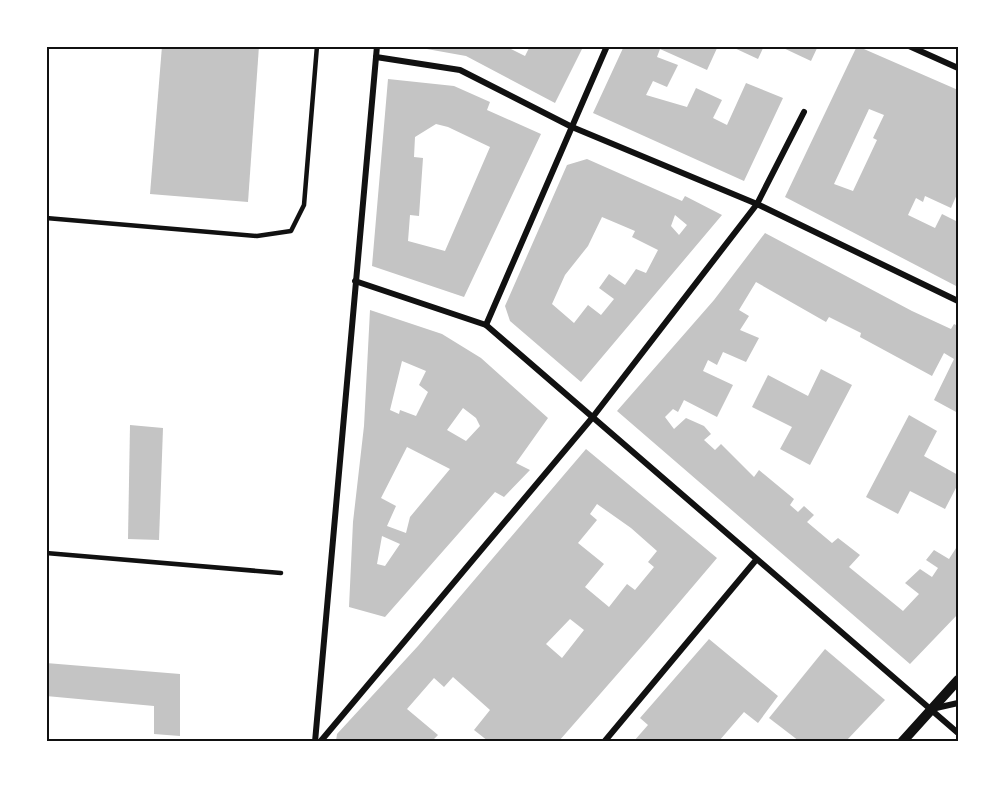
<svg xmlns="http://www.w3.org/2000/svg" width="1005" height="788" viewBox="0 0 1005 788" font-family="'Golos Text',sans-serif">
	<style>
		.building { fill: #c4c4c4; fill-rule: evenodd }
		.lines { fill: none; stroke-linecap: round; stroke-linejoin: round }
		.service { stroke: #111; stroke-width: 4.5 }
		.minor { stroke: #111; stroke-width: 6 }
		.tertiary { stroke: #111; stroke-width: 10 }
		.neatline { fill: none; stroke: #111; stroke-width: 2 }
	</style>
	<rect width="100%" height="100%" fill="#fff"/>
	<g class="building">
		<path d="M 162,46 L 259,46 L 248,202 L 150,194 Z"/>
		<path d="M 410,46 L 512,46 L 511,49 L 525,56 L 530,46 L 582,49 L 555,103 L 466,56 Z"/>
		<path d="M 624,46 L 718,46 L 707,70 L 660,49 L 657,57 L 678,65 L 667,87 L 653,81 L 646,95 L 687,107 L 696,88 L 722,100 L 713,118 L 727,125 L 746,83 L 783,98 L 744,181 L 593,113 Z"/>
		<path d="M 730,46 L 764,46 L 758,59 Z"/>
		<path d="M 779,46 L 818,46 L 811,61 Z"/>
		<path d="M 857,46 L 958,90 L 958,192 L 951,208 L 925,196 L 923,202 L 916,198 L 908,215 L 935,228 L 942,214 L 958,222 L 958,287 L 785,197 ZM 869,109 L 884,115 L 873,138 L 877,140 L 853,191 L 834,184 Z"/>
		<path d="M 388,79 L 454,86 L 490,102 L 487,110 L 541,134 L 464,297 L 372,266 ZM 436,124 L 448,127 L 490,147 L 445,251 L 408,241 L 410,215 L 419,216 L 423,158 L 414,157 L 415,137 Z"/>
		<path d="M 587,159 L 682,201 L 685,196 L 722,215 L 581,382 L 510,321 L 505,306 L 567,165 ZM 675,215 L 687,225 L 679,235 L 671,226 ZM 602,217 L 635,231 L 632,237 L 658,250 L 646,273 L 636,269 L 625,285 L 609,274 L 599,288 L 614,299 L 601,315 L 588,305 L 574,323 L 552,304 L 565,275 L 588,246 Z"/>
		<path d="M 765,233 L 912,311 L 951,329 L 954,324 L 958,326 L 958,413 L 934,400 L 954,359 L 944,353 L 932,376 L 860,337 L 861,333 L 829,317 L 826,322 L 756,282 L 739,310 L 749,316 L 740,330 L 759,338 L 746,362 L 723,352 L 717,365 L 708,360 L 703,371 L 733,385 L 717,417 L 684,400 L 678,412 L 673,409 L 665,417 L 674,429 L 686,418 L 704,426 L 711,434 L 704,440 L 715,450 L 721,444 L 754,477 L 759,470 L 794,499 L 790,505 L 798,512 L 804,506 L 814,515 L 807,522 L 832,543 L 838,538 L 860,555 L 849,567 L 903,611 L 919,594 L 905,583 L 920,569 L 932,577 L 938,568 L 926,560 L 934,550 L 949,559 L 958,545 L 958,614 L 910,664 L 617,411 L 714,300 Z"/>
		<path d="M 370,310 L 442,334 L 481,358 L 548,418 L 516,463 L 530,470 L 504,497 L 495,492 L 385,617 L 349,607 L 353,522 L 364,426 ZM 402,361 L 426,371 L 419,385 L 428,392 L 416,416 L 400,410 L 399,414 L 390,410 ZM 463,408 L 476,418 L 480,426 L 466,441 L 447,430 ZM 407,447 L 450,469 L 410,517 L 406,533 L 387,526 L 396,506 L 381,498 ZM 382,536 L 400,544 L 385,566 L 377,564 Z"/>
		<path d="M 821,369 L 852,385 L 810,465 L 780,449 L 792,427 L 752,407 L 768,375 L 808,396 Z"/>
		<path d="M 909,415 L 937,431 L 924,456 L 958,475 L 958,484 L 945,509 L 910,491 L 898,514 L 866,497 Z"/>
		<path d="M 130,425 L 163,428 L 159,540 L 128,539 Z"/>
		<path d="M 586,449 L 717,558 L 649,638 L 559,741 L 488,741 L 474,730 L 490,710 L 453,677 L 444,687 L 434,678 L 407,709 L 438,735 L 432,741 L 336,741 L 337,734 L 418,646 ZM 597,504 L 631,528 L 657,551 L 648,562 L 654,567 L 635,590 L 627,584 L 609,607 L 585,587 L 604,564 L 578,543 L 597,520 L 590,514 ZM 570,619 L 584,630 L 562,658 L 546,644 Z"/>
		<path d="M 709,639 L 778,696 L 758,723 L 744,712 L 719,741 L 634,741 L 648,725 L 640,718 Z"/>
		<path d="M 825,649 L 885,700 L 846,741 L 799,741 L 769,718 Z"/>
		<path d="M 46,663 L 180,674 L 180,736 L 154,734 L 154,706 L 46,696 Z"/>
	</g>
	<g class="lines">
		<g class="service">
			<path d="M 46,218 L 257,236 L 291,231 L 304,205 L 317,46"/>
			<path d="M 46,553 L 281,573"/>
		</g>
		<g class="minor">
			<path d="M 909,46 L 958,68"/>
			<path d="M 376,57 L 460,70 L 572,127 L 757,204 L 958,301"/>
			<path d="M 355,281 L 486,325 L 958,733"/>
			<path d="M 486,325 L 607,46"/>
			<path d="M 936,708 L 958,703"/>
			<path d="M 315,742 L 377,46"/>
			<path d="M 320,742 L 592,418 L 757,204 L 804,112"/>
			<path d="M 604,742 L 756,560"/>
		</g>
		<path class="tertiary" d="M 902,742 L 958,680"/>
	</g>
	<rect width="1005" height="788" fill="none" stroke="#ffffff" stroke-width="96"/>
	<rect x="48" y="48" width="909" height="692" class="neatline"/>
</svg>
